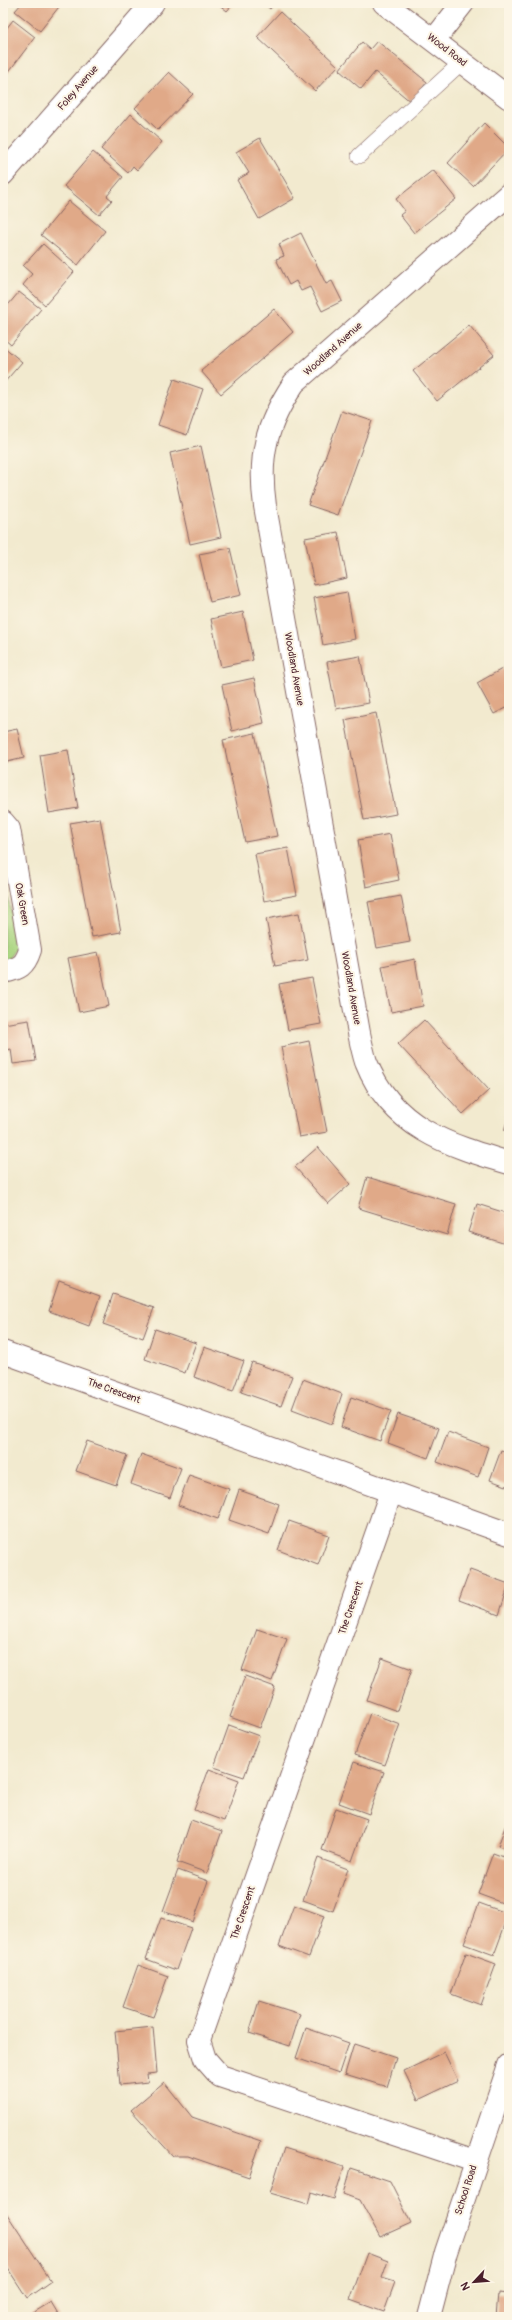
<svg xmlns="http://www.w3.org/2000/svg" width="512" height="2320" viewBox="0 0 512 2320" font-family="Pangolin,sans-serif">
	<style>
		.green { fill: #aad581; stroke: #7a7a56 }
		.building { fill: #e0a988 }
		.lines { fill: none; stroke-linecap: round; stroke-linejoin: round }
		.service-casing { stroke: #856664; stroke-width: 16 }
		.minor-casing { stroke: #856664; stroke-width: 24 }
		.tertiary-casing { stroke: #856664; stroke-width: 24 }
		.service { stroke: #fff; stroke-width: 15 }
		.minor { stroke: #fff; stroke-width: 22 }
		.tertiary { stroke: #fff; stroke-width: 22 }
		.labels { text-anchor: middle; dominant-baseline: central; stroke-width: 4; stroke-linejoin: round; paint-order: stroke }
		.street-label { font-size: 10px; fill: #4a1f2b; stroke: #fcf5e5 }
	</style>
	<rect width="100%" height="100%" fill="#fcf5e5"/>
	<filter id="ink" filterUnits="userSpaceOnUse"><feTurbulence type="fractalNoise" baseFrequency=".025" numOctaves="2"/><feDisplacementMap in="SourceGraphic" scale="8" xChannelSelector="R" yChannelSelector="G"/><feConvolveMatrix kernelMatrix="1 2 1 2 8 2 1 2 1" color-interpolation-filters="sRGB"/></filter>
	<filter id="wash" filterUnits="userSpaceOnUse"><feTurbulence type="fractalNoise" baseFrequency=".012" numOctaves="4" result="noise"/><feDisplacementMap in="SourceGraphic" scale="16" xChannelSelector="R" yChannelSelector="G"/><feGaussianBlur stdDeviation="0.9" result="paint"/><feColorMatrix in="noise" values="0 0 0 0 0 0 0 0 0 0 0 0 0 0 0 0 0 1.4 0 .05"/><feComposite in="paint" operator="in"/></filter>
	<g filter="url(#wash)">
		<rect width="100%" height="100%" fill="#f2eacf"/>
		<path class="green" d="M 3,872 L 18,945 L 9,958 L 3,960 Z"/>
		<g id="blocks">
			<g class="building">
				<path d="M 22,3 L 62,3 L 40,31 L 15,11 Z"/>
				<path d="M 217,3 L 234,3 L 227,11 Z"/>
				<path d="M 263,3 L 275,3 L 270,9 Z"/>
				<path d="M 280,12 L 338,66 L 315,91 L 257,37 Z"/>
				<path d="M 13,20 L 35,37 L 7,74 L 3,70 L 3,33 Z"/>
				<path d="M 377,41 L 427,82 L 411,102 L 375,72 L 361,89 L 339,70 L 362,42 L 370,49 Z"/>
				<path d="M 169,72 L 193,94 L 158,130 L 135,108 Z"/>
				<path d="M 131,114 L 162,142 L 137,170 L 133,166 L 128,173 L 101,149 Z"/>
				<path d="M 484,123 L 509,148 L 473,186 L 448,163 Z"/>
				<path d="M 260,138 L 295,198 L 259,219 L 237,180 L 249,173 L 236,152 Z"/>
				<path d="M 93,152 L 123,177 L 107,196 L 112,200 L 99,215 L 64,186 Z"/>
				<path d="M 433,170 L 456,199 L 414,233 L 400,215 L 405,211 L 396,199 Z"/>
				<path d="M 69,201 L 105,231 L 78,265 L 41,235 Z"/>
				<path d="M 301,233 L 326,284 L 332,281 L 342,301 L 322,311 L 310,287 L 301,291 L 296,281 L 289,285 L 276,259 L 284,256 L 279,244 Z"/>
				<path d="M 43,244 L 74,272 L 45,305 L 23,285 L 32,274 L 23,266 Z"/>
				<path d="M 19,292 L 41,309 L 11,345 L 3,338 L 3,311 Z"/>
				<path d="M 274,309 L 293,332 L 221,394 L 201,371 Z"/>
				<path d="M 469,325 L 494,355 L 437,401 L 413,371 Z"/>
				<path d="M 3,346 L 22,362 L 3,384 Z"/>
				<path d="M 174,379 L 203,389 L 187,435 L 158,425 Z"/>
				<path d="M 342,411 L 372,421 L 338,515 L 308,505 Z"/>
				<path d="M 201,446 L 221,537 L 190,544 L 170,453 Z"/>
				<path d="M 338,532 L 347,578 L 314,585 L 305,538 Z"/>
				<path d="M 230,548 L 241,595 L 210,602 L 199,554 Z"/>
				<path d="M 347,592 L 355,639 L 323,645 L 314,598 Z"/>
				<path d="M 243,612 L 253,660 L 221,667 L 211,619 Z"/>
				<path d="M 360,656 L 369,703 L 336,709 L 327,662 Z"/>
				<path d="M 509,665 L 509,706 L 494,714 L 477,683 Z"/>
				<path d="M 254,678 L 264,723 L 232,731 L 222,685 Z"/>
				<path d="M 376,713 L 396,814 L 364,820 L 345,720 Z"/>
				<path d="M 17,729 L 24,758 L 3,763 L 3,732 Z"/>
				<path d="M 255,733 L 277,836 L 245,842 L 223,740 Z"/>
				<path d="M 68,750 L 78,808 L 49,813 L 40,755 Z"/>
				<path d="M 100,818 L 121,932 L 92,937 L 70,823 Z"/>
				<path d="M 390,834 L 399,880 L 366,887 L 358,840 Z"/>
				<path d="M 288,848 L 297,895 L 264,901 L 255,854 Z"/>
				<path d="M 401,896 L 410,942 L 377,948 L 368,902 Z"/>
				<path d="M 299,913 L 308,960 L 275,966 L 266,919 Z"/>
				<path d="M 98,952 L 109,1006 L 79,1012 L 68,958 Z"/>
				<path d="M 415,959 L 423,1006 L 391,1012 L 382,966 Z"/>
				<path d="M 312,978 L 321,1024 L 288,1030 L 279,984 Z"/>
				<path d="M 29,1020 L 36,1061 L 13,1064 L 11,1049 L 3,1051 L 3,1024 Z"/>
				<path d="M 424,1020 L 489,1090 L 463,1114 L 398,1044 Z"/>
				<path d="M 309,1041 L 327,1132 L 299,1137 L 281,1047 Z"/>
				<path d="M 509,1116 L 509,1132 L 504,1130 Z"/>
				<path d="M 318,1147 L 350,1184 L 328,1204 L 295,1167 Z"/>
				<path d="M 367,1177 L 456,1204 L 447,1235 L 358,1208 Z"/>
				<path d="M 477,1204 L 509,1214 L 509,1245 L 468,1232 Z"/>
				<path d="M 59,1281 L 100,1296 L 89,1326 L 49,1311 Z"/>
				<path d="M 113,1294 L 154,1308 L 143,1338 L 103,1324 Z"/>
				<path d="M 155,1329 L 196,1343 L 185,1373 L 145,1359 Z"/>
				<path d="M 204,1347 L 244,1361 L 233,1391 L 194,1377 Z"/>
				<path d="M 252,1362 L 292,1376 L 281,1406 L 241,1392 Z"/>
				<path d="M 303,1379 L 342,1394 L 332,1424 L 292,1409 Z"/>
				<path d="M 351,1397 L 391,1411 L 380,1441 L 341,1427 Z"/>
				<path d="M 398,1414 L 439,1428 L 428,1458 L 388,1443 Z"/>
				<path d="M 448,1432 L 488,1447 L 478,1477 L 437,1462 Z"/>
				<path d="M 87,1441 L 127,1455 L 116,1485 L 76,1471 Z"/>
				<path d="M 501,1450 L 509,1453 L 509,1487 L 490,1480 Z"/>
				<path d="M 141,1454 L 181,1468 L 170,1498 L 131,1484 Z"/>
				<path d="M 189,1475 L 229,1489 L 218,1519 L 178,1505 Z"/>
				<path d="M 239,1490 L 279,1504 L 269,1534 L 229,1520 Z"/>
				<path d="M 289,1521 L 329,1535 L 318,1565 L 278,1550 Z"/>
				<path d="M 470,1570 L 509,1584 L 499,1615 L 459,1600 Z"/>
				<path d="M 257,1629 L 287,1639 L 272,1681 L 242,1670 Z"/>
				<path d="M 382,1658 L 412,1669 L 397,1711 L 367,1700 Z"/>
				<path d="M 245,1676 L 275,1687 L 260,1728 L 230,1717 Z"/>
				<path d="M 370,1713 L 400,1724 L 385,1765 L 355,1755 Z"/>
				<path d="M 229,1725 L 259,1736 L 244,1777 L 214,1767 Z"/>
				<path d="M 354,1762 L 384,1772 L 369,1814 L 339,1803 Z"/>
				<path d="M 209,1769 L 239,1780 L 224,1821 L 194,1810 Z"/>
				<path d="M 336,1808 L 367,1819 L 352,1861 L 322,1850 Z"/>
				<path d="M 509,1816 L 509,1850 L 498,1846 Z"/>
				<path d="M 191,1820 L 222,1831 L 207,1873 L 177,1862 Z"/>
				<path d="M 493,1853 L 509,1859 L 508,1905 L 478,1894 Z"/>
				<path d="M 318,1858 L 348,1869 L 333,1911 L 303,1900 Z"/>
				<path d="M 178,1870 L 208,1881 L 193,1922 L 163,1911 Z"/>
				<path d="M 479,1903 L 509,1914 L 494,1955 L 464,1944 Z"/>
				<path d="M 294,1905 L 324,1916 L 309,1957 L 279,1946 Z"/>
				<path d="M 161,1918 L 191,1928 L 176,1970 L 146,1959 Z"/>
				<path d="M 466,1953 L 496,1964 L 481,2005 L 451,1994 Z"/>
				<path d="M 138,1965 L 168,1976 L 153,2017 L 123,2007 Z"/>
				<path d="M 259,2001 L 300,2014 L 290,2046 L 249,2033 Z"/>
				<path d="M 153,2027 L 157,2073 L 147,2074 L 148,2082 L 120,2085 L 115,2031 Z"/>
				<path d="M 306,2028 L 349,2043 L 339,2073 L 296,2058 Z"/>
				<path d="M 354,2044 L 396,2058 L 387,2087 L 345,2074 Z"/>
				<path d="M 444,2052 L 458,2081 L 418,2100 L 404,2071 Z"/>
				<path d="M 164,2082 L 192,2117 L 261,2141 L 249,2177 L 188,2156 L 173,2156 L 131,2110 Z"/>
				<path d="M 284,2148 L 344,2167 L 334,2199 L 311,2192 L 308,2204 L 270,2193 Z"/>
				<path d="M 351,2168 L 390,2181 L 411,2223 L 380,2237 L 360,2200 L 344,2194 Z"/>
				<path d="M 3,2208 L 51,2281 L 27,2298 L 3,2261 Z"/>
				<path d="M 367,2253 L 388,2261 L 382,2278 L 395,2282 L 384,2312 L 350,2300 Z"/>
				<path d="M 498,2293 L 509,2294 L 509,2317 L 496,2317 Z"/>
				<path d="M 51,2302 L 60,2317 L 26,2317 Z"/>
			</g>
		</g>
	</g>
	<g filter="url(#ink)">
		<use href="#blocks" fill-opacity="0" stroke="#856664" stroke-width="1"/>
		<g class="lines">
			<g class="service-casing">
				<path id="service" d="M 359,156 L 462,62"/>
			</g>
			<g class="minor-casing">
				<g id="minor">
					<path d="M 434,40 L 463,3"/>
					<path d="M 3,174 L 153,3"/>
					<path d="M 509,194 L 294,383 C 266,425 258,456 265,506 L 359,1033 C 361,1043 363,1053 366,1062 C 392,1128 448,1145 509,1163"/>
					<path d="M 3,822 L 9,829 L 30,950 C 25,966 19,969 3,972"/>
					<path d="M 3,1352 L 509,1534"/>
					<path d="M 391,1492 L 199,2040 L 205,2059 L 220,2076 L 475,2161"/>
					<path d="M 429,2317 L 446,2252 L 509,2065"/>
				</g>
			</g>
			<g class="tertiary-casing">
				<path id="tertiary" d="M 384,3 L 509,98"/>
			</g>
			<use href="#service" class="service"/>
			<use href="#minor" class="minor"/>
			<use href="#tertiary" class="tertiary"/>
		</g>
	</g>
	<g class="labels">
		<g class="street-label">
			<text transform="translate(447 50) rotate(38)">Wood Road</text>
			<text transform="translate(78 88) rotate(-49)">Foley Avenue</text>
			<text transform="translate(333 349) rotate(-42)">Woodland Avenue</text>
			<text transform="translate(294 669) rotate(80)">Woodland Avenue</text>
			<text transform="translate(22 904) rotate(80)">Oak Green</text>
			<text transform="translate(351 988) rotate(80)">Woodland Avenue</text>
			<text transform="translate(114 1391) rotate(20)">The Crescent</text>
			<text transform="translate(351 1608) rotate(-71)">The Crescent</text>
			<text transform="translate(243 1913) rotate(-71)">The Crescent</text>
			<text transform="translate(466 2190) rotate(-72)">School Road</text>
		</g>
	</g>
	<rect width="512" height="2320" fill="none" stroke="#fcf5e5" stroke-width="16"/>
	<g transform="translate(474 2282) rotate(244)" stroke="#fcf5e5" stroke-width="3" paint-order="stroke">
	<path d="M0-3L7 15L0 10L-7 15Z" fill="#4a1f2b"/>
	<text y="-6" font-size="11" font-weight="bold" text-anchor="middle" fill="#4a1f2b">N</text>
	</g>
</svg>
